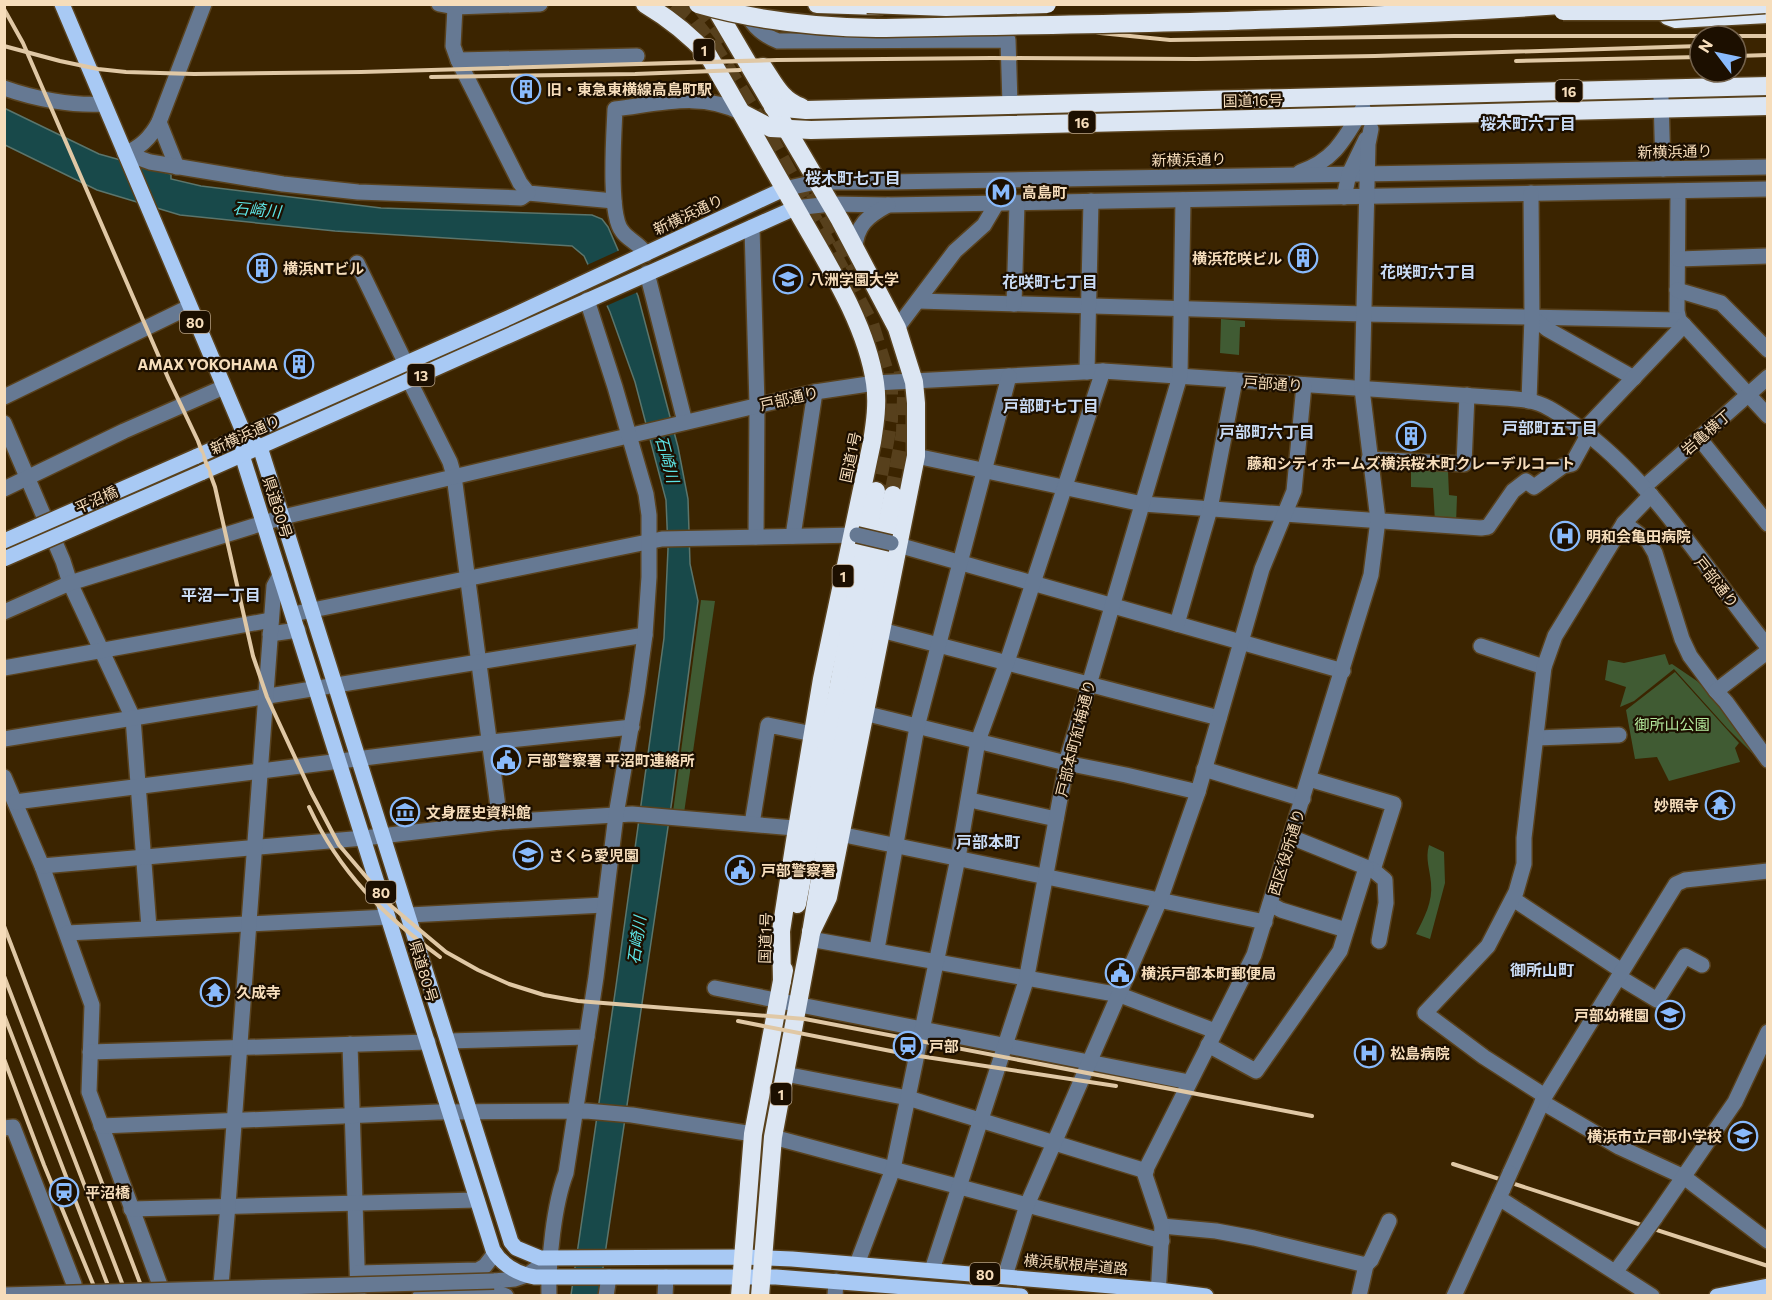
<svg xmlns="http://www.w3.org/2000/svg" width="1772" height="1300" viewBox="0 0 1772 1300" font-family="Commissioner,'Noto Sans JP',sans-serif">
	<style>
		.green { fill: #405b33 }
		.water { fill: #18494a; stroke: #5b756c; stroke-width: 1.5 }
		.pier { fill: #3b2400 }
		.lines { fill: none; stroke-linecap: round; stroke-linejoin: round }
		.highway-tunnel { stroke: #57401c; stroke-width: 18; stroke-dasharray: 18 9; stroke-linecap: butt }
		.minor-casing { stroke: #59421e; stroke-width: 18 }
		.major-casing { stroke: #59421e; stroke-width: 18 }
		.highway-casing { stroke: #59421e; stroke-width: 21 }
		.minor { stroke: #667993; stroke-width: 15 }
		.major { stroke: #a8c9f4; stroke-width: 15 }
		.highway { stroke: #dce6f3; stroke-width: 18 }
		.rail { stroke: #e0c8a5; stroke-width: 4 }
		.minor-bridge-casing { stroke: #59421e; stroke-width: 18; stroke-linecap: butt }
		.major-bridge-casing { stroke: #59421e; stroke-width: 18; stroke-linecap: butt }
		.highway-bridge-casing { stroke: #59421e; stroke-width: 21; stroke-linecap: butt }
		.minor-bridge { stroke: #667993; stroke-width: 15 }
		.major-bridge { stroke: #a8c9f4; stroke-width: 15 }
		.highway-bridge { stroke: #dce6f3; stroke-width: 18 }
		.labels { text-anchor: middle; dominant-baseline: central; stroke-width: 4.5; stroke-linejoin: round; paint-order: stroke }
		.shield { fill: #1c0f00; stroke: #b59f83; stroke-width: 1.5 }
		.shield-label { font-size: 14px; font-weight: bold; fill: #f6ddbb }
		.poi-label { font-size: 15px; font-weight: bold; fill: #f6ddbb; stroke: #1c0f00; text-anchor: start }
		.street-label { font-size: 15px; fill: #f6ddbb; stroke: #1c0f00 }
		.park-label { font-size: 15px; fill: #b5ea9d; stroke: #1c0f00 }
		.neighbourhood-label { font-size: 16px; font-weight: bold; fill: #cadcf5; stroke: #1c0f00 }
		.water-label { font-size: 16px; font-style: italic; fill: #5de4e5; stroke: #1c0f00 }
	</style>
	<rect width="100%" height="100%" fill="#3b2400"/>
	<g class="green">
		<path d="M 1221,319 L 1245,321 L 1245,327 L 1240,327 L 1239,355 L 1220,353 Z"/>
		<path d="M 1411,468 L 1448,471 L 1449,495 L 1457,496 L 1456,524 L 1435,522 L 1433,488 L 1411,487 Z"/>
		<path d="M 701,600 L 715,601 L 684,813 L 673,812 Z"/>
		<path d="M 1665,654 L 1669,665 L 1672,664 L 1697,681 L 1723,707 L 1758,759 L 1727,728 L 1674,669 L 1634,701 L 1620,707 L 1626,687 L 1605,680 L 1608,660 L 1624,663 Z"/>
		<path d="M 1675,672 L 1739,743 L 1735,748 L 1740,762 L 1669,781 L 1657,757 L 1635,759 L 1626,710 Z"/>
		<path d="M 1429,845 L 1444,852 L 1445,883 L 1430,939 L 1416,934 C 1424,918 1433,902 1431,883 C 1430,869 1425,859 1429,845 Z"/>
	</g>
	<path class="water" d="M 4,108 L 99,154 L 171,174 L 171,179 L 201,186 L 381,208 L 592,215 L 602,219 L 608,227 L 638,296 L 678,447 L 688,499 L 690,564 L 698,601 L 672,800 L 599,1295 L 571,1295 L 616,986 L 664,638 L 668,549 L 666,500 L 635,382 L 610,312 L 584,256 L 572,246 L 335,231 L 180,215 L 97,190 L 5,145 Z"/>
	<path class="pier" d="M 620,250 L 638,292 L 606,306 L 587,265 Z"/>
	<g class="lines">
		<g class="highway-tunnel">
			<path d="M 674,4 L 688,16 L 714,49 L 769,138 L 870,324 L 889,385 L 889,420 L 876,491"/>
			<path d="M 699,4 L 730,43"/>
			<path d="M 814,192 L 856,268"/>
			<path d="M 893,495 L 905,433 L 906,395 L 902,366"/>
		</g>
		<g class="minor-casing">
			<g id="minor">
				<path d="M 439,4 L 455,7 L 540,4"/>
				<path d="M 743,4 C 749,23 760,34 778,41 L 1008,40 L 1010,104"/>
				<path d="M 455,7 L 453,46 L 458,60 L 520,183 L 528,193 L 614,201"/>
				<path d="M 458,60 L 637,56"/>
				<path d="M 4,88 C 35,99 72,106 104,104"/>
				<path d="M 1661,97 L 1663,169"/>
				<path d="M 159,122 L 177,167"/>
				<path d="M 125,153 L 150,162 L 283,184 L 358,192 L 521,198 L 528,193"/>
				<path d="M 125,153 C 141,148 151,137 159,122 L 204,4"/>
				<path d="M 1300,172 C 1335,160 1345,138 1363,108"/>
				<path d="M 784,189 L 816,182 L 889,182 L 1768,167"/>
				<path d="M 1678,191 L 1677,311 L 1679,320 L 1684,325"/>
				<path d="M 1344,197 L 1349,174 L 1366,139"/>
				<path d="M 795,208 L 831,204 L 888,205 L 1768,189"/>
				<path d="M 752,227 L 757,405 L 756,537"/>
				<path d="M 855,249 C 856,225 868,216 888,205"/>
				<path d="M 646,254 C 638,242 628,240 622,231 C 608,214 614,134 615,109 C 658,104 701,91 742,113"/>
				<path d="M 1678,259 L 1768,256"/>
				<path d="M 357,263 L 405,362"/>
				<path d="M 647,273 L 685,422"/>
				<path d="M 1677,290 L 1721,303 L 1768,350"/>
				<path d="M 918,301 L 1364,314 L 1679,320"/>
				<path d="M 1014,304 L 1017,203"/>
				<path d="M 1532,317 L 1547,329 L 1634,378"/>
				<path d="M 897,328 L 955,251 L 984,225 L 997,203"/>
				<path d="M 1087,372 L 1091,201"/>
				<path d="M 409,380 L 450,462 L 454,476 L 500,822"/>
				<path d="M 4,397 L 189,307"/>
				<path d="M 1529,401 L 1532,317 L 1531,193"/>
				<path d="M 4,423 L 63,561 L 70,583 L 133,718 L 149,928"/>
				<path d="M 1583,431 L 1684,325 L 1768,416"/>
				<path d="M 1699,438 L 1768,524"/>
				<path d="M 916,456 L 1143,504 L 1481,528 L 1488,527 L 1513,491 L 1526,481 L 1534,487 L 1563,466 L 1572,464 L 1588,435"/>
				<path d="M 1369,459 L 1464,464 L 1467,395"/>
				<path d="M 1644,487 L 1768,377"/>
				<path d="M 4,489 L 124,431 L 224,387"/>
				<path d="M 1624,523 L 1648,541 L 1655,553 L 1682,639 L 1690,656 L 1716,691 L 1726,702 L 1768,760"/>
				<path d="M 793,536 L 815,392"/>
				<path d="M 891,543 L 1343,671"/>
				<path d="M 4,612 L 70,583 L 283,517 L 815,392 L 875,383 L 1103,371 L 1489,397 C 1502,398 1517,398 1530,401 C 1546,404 1560,415 1574,424 C 1655,481 1706,571 1768,647"/>
				<path d="M 293,614 L 662,539 L 857,535"/>
				<path d="M 1177,624 L 1210,509 L 1235,380"/>
				<path d="M 881,630 L 1219,718"/>
				<path d="M 270,634 L 298,630"/>
				<path d="M 1481,646 L 1544,667"/>
				<path d="M 4,668 L 271,620"/>
				<path d="M 1716,691 L 1768,651"/>
				<path d="M 864,713 L 1066,763 L 1126,775 L 1198,792"/>
				<path d="M 1536,738 L 1619,735"/>
				<path d="M 4,739 L 645,635"/>
				<path d="M 1204,769 L 1303,799"/>
				<path d="M 4,777 L 42,866 L 92,1005 L 89,1092 L 164,1296"/>
				<path d="M 1309,779 L 1394,804 L 1373,870"/>
				<path d="M 970,800 L 1056,819"/>
				<path d="M 15,802 L 491,742 L 632,727"/>
				<path d="M 752,824 L 768,725 L 813,734"/>
				<path d="M 830,832 L 1265,922"/>
				<path d="M 1291,837 L 1373,870 L 1385,880 L 1386,903 L 1379,941"/>
				<path d="M 42,866 L 364,838 L 500,822 L 632,814 L 806,829"/>
				<path d="M 1513,899 L 1622,971"/>
				<path d="M 1270,904 L 1281,910 L 1346,930"/>
				<path d="M 409,915 L 604,905"/>
				<path d="M 67,933 L 388,917"/>
				<path d="M 810,939 L 1120,995 L 1215,1031"/>
				<path d="M 877,949 L 917,727 L 1009,376"/>
				<path d="M 1619,977 L 1657,1000 L 1685,956 L 1702,965"/>
				<path d="M 715,988 L 1189,1082"/>
				<path d="M 448,1041 L 587,1037"/>
				<path d="M 350,1044 L 358,1296"/>
				<path d="M 1208,1045 L 1256,1071 L 1340,951 L 1366,868"/>
				<path d="M 90,1052 L 428,1042"/>
				<path d="M 785,1074 L 908,1098 L 1146,1171"/>
				<path d="M 1545,1096 L 1484,1057 L 1425,1013 L 1488,946 L 1516,892 L 1524,864 L 1524,838 L 1544,667 L 1555,636 L 1610,546 L 1624,523 L 1651,495"/>
				<path d="M 1542,1102 L 1619,1147 L 1684,1177 L 1768,1241"/>
				<path d="M 101,1126 L 438,1112 L 586,1111 L 632,1115 L 753,1134"/>
				<path d="M 4,1128 L 13,1127 L 74,1284 L 75,1296"/>
				<path d="M 773,1137 L 1162,1241"/>
				<path d="M 1510,1173 L 1545,1096 L 1676,884 L 1685,880 L 1768,871"/>
				<path d="M 1499,1198 L 1652,1296"/>
				<path d="M 131,1209 L 477,1200"/>
				<path d="M 1655,1218 L 1735,1102 L 1768,1032"/>
				<path d="M 1162,1226 L 1216,1231 L 1254,1238 L 1366,1265 L 1371,1260 L 1389,1221"/>
				<path d="M 857,1264 L 893,1169 L 958,858 L 978,741 L 1007,662 L 1103,371"/>
				<path d="M 932,1270 L 1026,981 L 1068,756 L 1180,376 L 1183,200"/>
				<path d="M 1616,1271 L 1642,1236"/>
				<path d="M 358,1273 L 478,1270 L 485,1266 L 495,1253"/>
				<path d="M 1005,1276 L 1027,1205 L 1160,900 L 1198,792 L 1262,569 L 1294,491 L 1304,385"/>
				<path d="M 494,1281 L 515,1279 L 527,1275 L 551,1258"/>
				<path d="M 217,1294 L 221,1285 L 228,1205 L 274,586 L 280,575"/>
				<path d="M 420,1296 L 498,1293 L 506,1296"/>
				<path d="M 549,1296 C 548,1262 554,1204 566,1173 L 596,977 L 616,815 L 637,693 L 645,635 L 649,577 L 649,515 L 646,494 L 615,387 L 587,300"/>
				<path d="M 606,1296 L 609,1277"/>
				<path d="M 665,1296 L 666,1277"/>
				<path d="M 835,1296 L 836,1281"/>
				<path d="M 1158,1296 L 1162,1226 L 1145,1175 L 1147,1167 L 1254,955 L 1371,575 L 1378,520 L 1362,389 L 1368,144 L 1371,129"/>
				<path d="M 1359,1296 L 1366,1265"/>
				<path d="M 1454,1296 L 1503,1189"/>
			</g>
		</g>
		<g class="major-casing">
			<g id="major">
				<path d="M 62,4 L 245,436 L 260,447 L 511,1242 L 516,1248 L 540,1258 L 743,1257 L 792,1259 L 1159,1290 L 1206,1296"/>
				<path d="M 245,436 L 242,455 L 493,1250 C 502,1265 518,1274 535,1277 L 776,1277 L 1021,1296"/>
				<path d="M 195,457 L 510,317 L 784,189"/>
				<path d="M 201,473 L 795,208"/>
				<path d="M 1717,1296 L 1768,1286"/>
			</g>
		</g>
		<g class="highway-casing">
			<g id="highway">
				<path d="M 645,4 C 670,19 689,34 708,55 C 737,104 765,155 794,205 C 824,259 866,321 875,383 C 878,403 875,423 872,442 L 822,679 L 795,841 L 781,931 L 782,981"/>
				<path d="M 713,4 L 840,220 L 897,328 L 914,382 L 916,403 L 916,456 L 828,897 L 811,932"/>
				<path d="M 817,4 L 879,6"/>
				<path d="M 1658,5 L 1668,16 L 1676,19 L 1768,14"/>
				<path d="M 763,67 C 774,83 781,100 801,107"/>
				<path d="M 773,107 L 806,110 L 1768,86"/>
				<path d="M 742,113 L 771,128 L 811,130 L 1768,106"/>
				<path d="M 797,904 L 876,491"/>
				<path d="M 740,1296 L 753,1134 L 784,970"/>
				<path d="M 760,1296 L 773,1137 L 810,939 L 841,753 L 893,495"/>
			</g>
		</g>
		<use href="#minor" class="minor"/>
		<use href="#major" class="major"/>
		<use href="#highway" class="highway"/>
		<g class="rail">
			<path d="M 1000,4 L 1035,17 L 1100,33 L 1170,40 L 1454,36 L 1700,36"/>
			<path d="M 4,9 L 23,43 L 169,380 L 198,441 L 215,487 L 253,656 L 267,697 L 311,792 L 339,845 L 391,906 L 446,952 L 478,970 L 509,984 L 544,995 L 578,1001 L 805,1019 L 1312,1116"/>
			<path d="M 1730,36 L 1768,36"/>
			<path d="M 4,46 L 60,61 L 98,69 L 126,72 L 194,74 L 361,72 L 777,60 L 992,58 L 1196,59 L 1375,56 L 1700,46"/>
			<path d="M 1736,56 L 1768,55"/>
			<path d="M 1516,61 L 1700,57"/>
			<path d="M 431,77 L 635,74 L 740,70"/>
			<path d="M 309,807 C 340,873 382,914 440,957"/>
			<path d="M 4,926 L 145,1296"/>
			<path d="M 4,976 L 127,1296"/>
			<path d="M 4,1015 L 112,1296"/>
			<path d="M 738,1021 L 906,1054 L 1116,1086"/>
			<path d="M 4,1059 L 44,1165 L 98,1296"/>
			<path d="M 1453,1164 L 1768,1266"/>
		</g>
		<g class="minor-bridge-casing">
			<g id="minor-bridge">
				<path d="M 857,535 L 891,543"/>
				<path d="M 1503,1189 L 1510,1173"/>
				<path d="M 1642,1236 L 1655,1218"/>
				<path d="M 4,1295 L 494,1281"/>
			</g>
		</g>
		<g class="major-bridge-casing">
			<g id="major-bridge">
				<path d="M 4,541 L 195,457"/>
				<path d="M 4,559 L 201,473"/>
			</g>
		</g>
		<g class="highway-bridge-casing">
			<g id="highway-bridge">
				<path d="M 698,4 C 757,21 816,27 877,28 C 1110,24 1343,21 1575,4"/>
				<path d="M 867,4 L 946,7 L 1047,4"/>
				<path d="M 1563,11 L 1661,11 L 1765,4"/>
			</g>
		</g>
		<use href="#minor-bridge" class="minor-bridge"/>
		<use href="#major-bridge" class="major-bridge"/>
		<use href="#highway-bridge" class="highway-bridge"/>
	</g>
	<defs>
		<g id="building-ring" transform="scale(1.5)"><circle r="9.5" fill="#1c0f00" stroke="#89bafc" stroke-width="1.5"/><path d="M-4-6H4V6H1V3H-1V6H-4ZM-2.5-4.3h1.7v1.8h-1.7ZM.8-4.3h1.7v1.8H.8ZM-2.5-1h1.7V.8h-1.7ZM.8-1h1.7V.8H.8Z" fill="#89bafc"/></g>
		<g id="metro-ring" transform="scale(1.5)"><circle r="9.5" fill="#1c0f00" stroke="#89bafc" stroke-width="1.5"/><path d="M-5.5 5V-5H-3L0 0L3-5H5.5V5H3V-.5L0 4L-3-.5V5Z" fill="#89bafc"/></g>
		<g id="university-ring" transform="scale(1.5)"><circle r="9.5" fill="#1c0f00" stroke="#89bafc" stroke-width="1.5"/><path d="M0-5L7-2L0 1L-7-2ZM-4 1L0 2.5L4 1V4Q0 6-4 4Z" fill="#89bafc"/></g>
		<g id="hospital-ring" transform="scale(1.5)"><circle r="9.5" fill="#1c0f00" stroke="#89bafc" stroke-width="1.5"/><path d="M-5-5h3v3.5h4V-5h3V5h-3V1.5h-4V5h-3Z" fill="#89bafc"/></g>
		<g id="civic-ring" transform="scale(1.5)"><circle r="9.5" fill="#1c0f00" stroke="#89bafc" stroke-width="1.5"/><path d="M-.6-6.5H3V-4.5H.6V-3L4-1V1h2V6H-6V1h2V-1L-.6-3ZM-1.2 2.5V6h2.4V2.5Z" fill="#89bafc"/></g>
		<g id="temple-ring" transform="scale(1.5)"><circle r="9.5" fill="#1c0f00" stroke="#89bafc" stroke-width="1.5"/><path d="M0-6L5-2H3V0L6.5 2.5H4V6H1.5V3h-3V6H-4V2.5H-6.5L-3 0V-2H-5Z" fill="#89bafc"/></g>
		<g id="museum-ring" transform="scale(1.5)"><circle r="9.5" fill="#1c0f00" stroke="#89bafc" stroke-width="1.5"/><path d="M0-6L6-3V-2H-6V-3ZM-5-1h2V3h-2ZM-1-1h2V3h-2ZM3-1h2V3H3ZM-6 4H6V6H-6Z" fill="#89bafc"/></g>
		<g id="school-ring" transform="scale(1.5)"><circle r="9.5" fill="#1c0f00" stroke="#89bafc" stroke-width="1.5"/><path d="M0-5L7-2L0 1L-7-2ZM-4 1L0 2.5L4 1V4Q0 6-4 4Z" fill="#89bafc"/></g>
		<g id="station-ring" transform="scale(1.5)"><circle r="9.5" fill="#1c0f00" stroke="#89bafc" stroke-width="1.5"/><path d="M-3-6H3Q5-6 5-4V2Q5 4 3 4L4.5 6H3L1.5 4h-3L-3 6H-4.5L-3 4Q-5 4-5 2V-4Q-5-6-3-6ZM-3.5-4v3h7v-3ZM-3.5 1v1.5H-2V1ZM2 1v1.5H3.5V1Z" fill="#89bafc"/></g>
	</defs>
	<g fill-rule="evenodd">
		<use href="#building-ring" x="526" y="89"/>
		<use href="#metro-ring" x="1001" y="192"/>
		<use href="#building-ring" x="1303" y="258"/>
		<use href="#building-ring" x="262" y="268"/>
		<use href="#university-ring" x="788" y="279"/>
		<use href="#building-ring" x="299" y="364"/>
		<use href="#building-ring" x="1411" y="436"/>
		<use href="#hospital-ring" x="1565" y="536"/>
		<use href="#civic-ring" x="506" y="760"/>
		<use href="#temple-ring" x="1720" y="805"/>
		<use href="#museum-ring" x="405" y="812"/>
		<use href="#school-ring" x="528" y="855"/>
		<use href="#civic-ring" x="740" y="870"/>
		<use href="#civic-ring" x="1120" y="973"/>
		<use href="#temple-ring" x="215" y="992"/>
		<use href="#school-ring" x="1670" y="1015"/>
		<use href="#station-ring" x="908" y="1046"/>
		<use href="#hospital-ring" x="1369" y="1053"/>
		<use href="#school-ring" x="1743" y="1136"/>
		<use href="#station-ring" x="64" y="1192"/>
	</g>
	<g class="labels">
		<g class="shield">
			<rect x="693.5" y="39" width="21" height="22" rx="4.5"/>
			<rect x="1555.5" y="80" width="27" height="22" rx="4.5"/>
			<rect x="1068.5" y="111" width="27" height="22" rx="4.5"/>
			<rect x="180" y="311" width="30" height="22" rx="4.5"/>
			<rect x="407.5" y="364" width="27" height="22" rx="4.5"/>
			<rect x="832.5" y="565" width="21" height="22" rx="4.5"/>
			<rect x="366" y="881" width="30" height="22" rx="4.5"/>
			<rect x="770.5" y="1083" width="21" height="22" rx="4.5"/>
			<rect x="970" y="1263" width="30" height="22" rx="4.5"/>
		</g>
		<g class="shield-label">
			<text x="704" y="50">1</text>
			<text x="1569" y="91">16</text>
			<text x="1082" y="122">16</text>
			<text x="195" y="322">80</text>
			<text x="421" y="375">13</text>
			<text x="843" y="576">1</text>
			<text x="381" y="892">80</text>
			<text x="781" y="1094">1</text>
			<text x="985" y="1274">80</text>
		</g>
		<g class="poi-label">
			<text x="547" y="89">旧・東急東横線高島町駅</text>
			<text x="1022" y="192">高島町</text>
			<text x="1282" y="258" text-anchor="end">横浜花咲ビル</text>
			<text x="283" y="268">横浜NTビル</text>
			<text x="809" y="279">八洲学園大学</text>
			<text x="278" y="364" text-anchor="end">AMAX YOKOHAMA</text>
			<text x="1411" y="463" text-anchor="middle">藤和シティホームズ横浜桜木町クレーデルコート</text>
			<text x="1586" y="536">明和会亀田病院</text>
			<text x="527" y="760">戸部警察署 平沼町連絡所</text>
			<text x="1699" y="805" text-anchor="end">妙照寺</text>
			<text x="426" y="812">文身歴史資料館</text>
			<text x="549" y="855">さくら愛児園</text>
			<text x="761" y="870">戸部警察署</text>
			<text x="1141" y="973">横浜戸部本町郵便局</text>
			<text x="236" y="992">久成寺</text>
			<text x="1649" y="1015" text-anchor="end">戸部幼稚園</text>
			<text x="929" y="1046">戸部</text>
			<text x="1390" y="1053">松島病院</text>
			<text x="1722" y="1136" text-anchor="end">横浜市立戸部小学校</text>
			<text x="85" y="1192">平沼橋</text>
		</g>
		<g class="street-label">
			<text transform="translate(1253 100) rotate(-1)">国道16号</text>
			<text transform="translate(1675 151) rotate(-1)">新横浜通り</text>
			<text transform="translate(1189 159) rotate(-1)">新横浜通り</text>
			<text transform="translate(688 214) rotate(-25)">新横浜通り</text>
			<text transform="translate(1273 383) rotate(4)">戸部通り</text>
			<text transform="translate(789 398) rotate(-13)">戸部通り</text>
			<text transform="translate(1706 432) rotate(-41)">岩亀横丁</text>
			<text transform="translate(245 434) rotate(-24)">新横浜通り</text>
			<text transform="translate(850 457) rotate(-78)">国道1号</text>
			<text transform="translate(96 499) rotate(-24)">平沼橋</text>
			<text transform="translate(278 507) rotate(72)">県道80号</text>
			<text transform="translate(1717 582) rotate(52)">戸部通り</text>
			<text transform="translate(1075 738) rotate(-76)">戸部本町紅梅通り</text>
			<text transform="translate(1286 852) rotate(-73)">西区役所通り</text>
			<text transform="translate(765 938) rotate(-88)">国道1号</text>
			<text transform="translate(424 971) rotate(73)">県道80号</text>
			<text transform="translate(1076 1264) rotate(5)">横浜駅根岸道路</text>
		</g>
		<g class="park-label">
			<text x="1672" y="724">御所山公園</text>
		</g>
		<g class="neighbourhood-label">
			<text x="1528" y="123">桜木町六丁目</text>
			<text x="853" y="177">桜木町七丁目</text>
			<text x="1428" y="271">花咲町六丁目</text>
			<text x="1050" y="281">花咲町七丁目</text>
			<text x="1051" y="405">戸部町七丁目</text>
			<text x="1550" y="427">戸部町五丁目</text>
			<text x="1267" y="431">戸部町六丁目</text>
			<text x="221" y="594">平沼一丁目</text>
			<text x="988" y="841">戸部本町</text>
			<text x="1542" y="969">御所山町</text>
		</g>
		<g class="water-label">
			<text transform="translate(257 209) rotate(5)">石崎川</text>
			<text transform="translate(668 459) rotate(75)">石崎川</text>
			<text transform="translate(636 940) rotate(-82)">石崎川</text>
		</g>
	</g>
	<rect width="1772" height="1300" fill="none" stroke="#f6ddbb" stroke-width="12"/>
	<g transform="translate(1718 54) rotate(302)"><circle r="28" fill="#1c0f00" stroke="#73614b" stroke-width="1.5"/>
	<path d="M0-4.5L10 22L0 15L-10 22Z" fill="#89bafc"/>
	<text y="-9" font-size="16" font-weight="bold" text-anchor="middle" fill="#f6ddbb">N</text>
	</g>
</svg>
